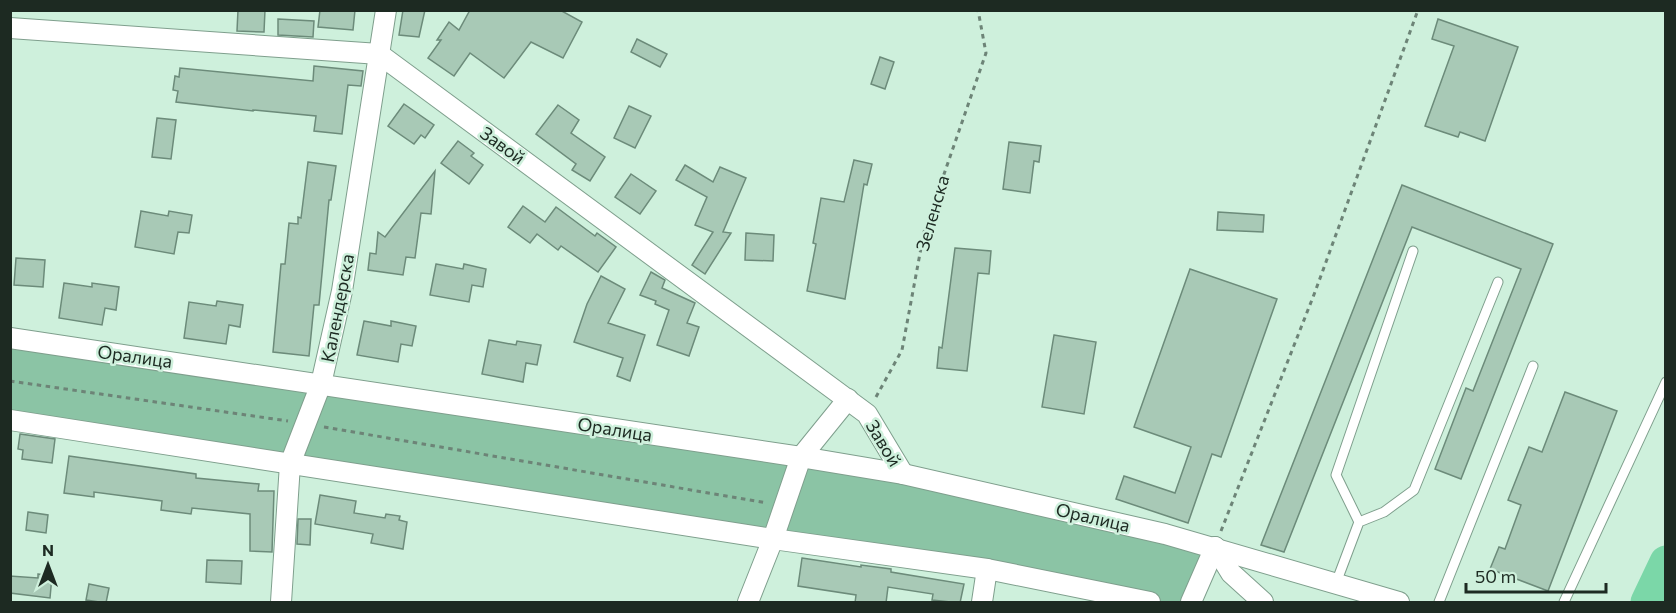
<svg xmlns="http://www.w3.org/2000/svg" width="1676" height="613" viewBox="0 0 1676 613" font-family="Commissioner,sans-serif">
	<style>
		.green { fill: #8bc4a5 }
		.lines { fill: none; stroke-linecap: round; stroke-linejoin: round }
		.river { stroke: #7bd7a8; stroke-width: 33 }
		.building { fill: #a8c9b6; stroke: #6c8b7a; stroke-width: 1.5 }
		.service-casing { stroke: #7f9f8d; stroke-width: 11 }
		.minor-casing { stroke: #7f9f8d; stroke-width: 22 }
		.path { stroke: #6d8477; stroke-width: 3; stroke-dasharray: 4.5 4.5; stroke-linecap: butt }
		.service { stroke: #fff; stroke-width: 9 }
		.minor { stroke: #fff; stroke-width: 20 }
		.labels { text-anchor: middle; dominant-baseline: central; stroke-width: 5; stroke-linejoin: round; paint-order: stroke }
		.street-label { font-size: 18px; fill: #1d2a22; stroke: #cef0dc }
	</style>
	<rect width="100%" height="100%" fill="#cef0dc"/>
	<path class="green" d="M 10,338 L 801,457 L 1215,547 L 1191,602 L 1150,602 L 11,420 Z"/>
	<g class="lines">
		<path class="river" d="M 1647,602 L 1666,562"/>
	</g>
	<g class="building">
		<path d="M 238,10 L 265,10 L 264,32 L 237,31 Z"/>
		<path d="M 320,10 L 355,10 L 353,30 L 318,27 Z"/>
		<path d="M 403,10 L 425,10 L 419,37 L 399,35 Z"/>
		<path d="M 470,10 L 560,10 L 582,22 L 563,58 L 531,42 L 504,78 L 470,53 L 454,76 L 428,58 L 441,40 L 437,40 L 449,22 L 459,30 Z"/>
		<path d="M 278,19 L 314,21 L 313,37 L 278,35 Z"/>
		<path d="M 1438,19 L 1518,47 L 1485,141 L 1460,132 L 1458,137 L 1425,126 L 1454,46 L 1432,39 Z"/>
		<path d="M 637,39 L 667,54 L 660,67 L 631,52 Z"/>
		<path d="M 880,57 L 894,62 L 885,89 L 871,84 Z"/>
		<path d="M 314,66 L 363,71 L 361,86 L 348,85 L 342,134 L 314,131 L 316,116 L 253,110 L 253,111 L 176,102 L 178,91 L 173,90 L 175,76 L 179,77 L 180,68 L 313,81 Z"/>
		<path d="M 404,104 L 434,125 L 425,138 L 421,135 L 414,144 L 388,126 Z"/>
		<path d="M 558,105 L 579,120 L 571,133 L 605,157 L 590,181 L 572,170 L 576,164 L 536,134 Z"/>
		<path d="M 629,106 L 651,116 L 635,148 L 614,138 Z"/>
		<path d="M 157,118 L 176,120 L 171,159 L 152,157 Z"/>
		<path d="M 458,141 L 474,153 L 471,156 L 483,165 L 469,184 L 441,163 Z"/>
		<path d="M 1009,142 L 1041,146 L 1039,162 L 1034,161 L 1030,193 L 1003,189 Z"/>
		<path d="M 854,160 L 872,164 L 867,185 L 864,184 L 845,299 L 807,291 L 816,244 L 813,243 L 821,198 L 844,202 Z"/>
		<path d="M 308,162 L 336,166 L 331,200 L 329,200 L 319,305 L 314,305 L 309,356 L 273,352 L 281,264 L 285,264 L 289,223 L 298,224 L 298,217 L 301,218 Z"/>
		<path d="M 685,165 L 713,182 L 720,167 L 746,178 L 723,232 L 731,233 L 705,274 L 692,265 L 713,232 L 695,225 L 707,197 L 676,180 Z"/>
		<path d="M 435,171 L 431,214 L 421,213 L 415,258 L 406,257 L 403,275 L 368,270 L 370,253 L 376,254 L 378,232 L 385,237 Z"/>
		<path d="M 631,174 L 656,191 L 640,214 L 615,197 Z"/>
		<path d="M 1402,185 L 1553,244 L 1461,479 L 1435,469 L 1466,388 L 1473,391 L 1521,269 L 1412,227 L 1284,552 L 1261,545 Z"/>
		<path d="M 523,206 L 545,222 L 556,207 L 595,236 L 597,233 L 616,247 L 598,272 L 561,246 L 558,250 L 537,234 L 530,243 L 508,227 Z"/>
		<path d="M 141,211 L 168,216 L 169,211 L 192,215 L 189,233 L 178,232 L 174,254 L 135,247 Z"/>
		<path d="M 1218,212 L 1264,215 L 1263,232 L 1217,230 Z"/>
		<path d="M 746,233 L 774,235 L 773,261 L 745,260 Z"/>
		<path d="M 955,248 L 991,251 L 989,274 L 978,273 L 967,371 L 937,368 L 939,347 L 942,348 Z"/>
		<path d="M 16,258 L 45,260 L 43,287 L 14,285 Z"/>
		<path d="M 436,264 L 463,269 L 464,264 L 486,269 L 483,287 L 472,285 L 469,302 L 430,295 Z"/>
		<path d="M 1190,269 L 1277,299 L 1221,457 L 1212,454 L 1188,523 L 1116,499 L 1124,476 L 1175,493 L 1191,447 L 1134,427 Z"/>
		<path d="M 651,272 L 665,280 L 662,288 L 695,303 L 687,323 L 699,327 L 689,356 L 657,345 L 669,310 L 655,304 L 656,301 L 640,295 Z"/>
		<path d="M 601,276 L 625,289 L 608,323 L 645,335 L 630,381 L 617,376 L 623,358 L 574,342 L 587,304 Z"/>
		<path d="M 64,283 L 92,287 L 92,283 L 119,287 L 116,310 L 105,308 L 102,325 L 59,318 Z"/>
		<path d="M 217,301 L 243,305 L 240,327 L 229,325 L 226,344 L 184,338 L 189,302 L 216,306 Z"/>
		<path d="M 364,321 L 391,326 L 391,321 L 416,326 L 412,346 L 401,344 L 398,362 L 357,355 Z"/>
		<path d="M 1054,335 L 1096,342 L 1084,414 L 1042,407 Z"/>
		<path d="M 489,340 L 516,345 L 517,341 L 541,345 L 537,365 L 526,363 L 523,382 L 482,374 Z"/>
		<path d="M 1565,392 L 1617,411 L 1548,591 L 1490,569 L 1499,547 L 1505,549 L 1521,505 L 1508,500 L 1529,447 L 1542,452 Z"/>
		<path d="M 20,434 L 55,439 L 52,463 L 22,459 L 23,450 L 18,449 Z"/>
		<path d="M 69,456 L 196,474 L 196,478 L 259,484 L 258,491 L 274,491 L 272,552 L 250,551 L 250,514 L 192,508 L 191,514 L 161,510 L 162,501 L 94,492 L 94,497 L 64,493 Z"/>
		<path d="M 320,495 L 356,501 L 354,513 L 385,518 L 386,514 L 400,516 L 399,520 L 407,522 L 403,549 L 371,543 L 373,534 L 315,524 Z"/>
		<path d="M 28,512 L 48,515 L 46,533 L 26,530 Z"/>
		<path d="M 298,519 L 311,519 L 310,545 L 297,544 Z"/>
		<path d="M 802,558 L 861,567 L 861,565 L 891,569 L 891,572 L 964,584 L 960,603 L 932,600 L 933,594 L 888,587 L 886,603 L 855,603 L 856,595 L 798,586 Z"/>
		<path d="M 207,560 L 242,561 L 241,584 L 206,582 Z"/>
		<path d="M 38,574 L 52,576 L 50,598 L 10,593 L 10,576 L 38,578 Z"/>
		<path d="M 89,584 L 109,588 L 106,603 L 86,600 Z"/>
	</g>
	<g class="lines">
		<g class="service-casing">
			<g id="service">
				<path d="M 1359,522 L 1336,475 L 1413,251"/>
				<path d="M 1336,583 L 1359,522 L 1384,512 L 1414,490 L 1498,282"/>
				<path d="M 1439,602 L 1533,366"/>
				<path d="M 1564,602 L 1666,382"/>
			</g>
		</g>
		<g class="minor-casing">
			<g id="minor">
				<path d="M 10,28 L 379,54 L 867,414 L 903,474"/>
				<path d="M 10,338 L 801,457 L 903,474 L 1165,534 L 1399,602"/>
				<path d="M 10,420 L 773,539 L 987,569 L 1150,602"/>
				<path d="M 1215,547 L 1231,573 L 1263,602"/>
				<path d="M 281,602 L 290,464 L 321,384 L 342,291 L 386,10"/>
				<path d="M 748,602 L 773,539 L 801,457 L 848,399"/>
				<path d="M 982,602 L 987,569"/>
				<path d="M 1191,602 L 1215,547"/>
			</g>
		</g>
		<g class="path">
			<path d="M 10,381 L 288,421"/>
			<path d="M 876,397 L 902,350 L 924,232 L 986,53 L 978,10"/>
			<path d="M 324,427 L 767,503"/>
			<path d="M 1221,531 L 1315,292 L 1418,10"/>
		</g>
		<use href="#service" class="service"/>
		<use href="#minor" class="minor"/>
	</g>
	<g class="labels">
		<g class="street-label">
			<text transform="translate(503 145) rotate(36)">Завой</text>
			<text transform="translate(932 213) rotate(-74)">Зеленска</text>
			<text transform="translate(337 308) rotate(-79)">Календерска</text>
			<text transform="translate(135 356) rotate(8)">Оралица</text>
			<text transform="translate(615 429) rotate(9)">Оралица</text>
			<text transform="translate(884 443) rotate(59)">Завой</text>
			<text transform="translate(1093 517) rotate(13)">Оралица</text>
		</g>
	</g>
	<rect width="1676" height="613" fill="none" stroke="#1d2a22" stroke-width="24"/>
	<g transform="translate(48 565)" stroke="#cef0dc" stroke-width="4.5" paint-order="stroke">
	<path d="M0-4.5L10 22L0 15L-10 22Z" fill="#1d2a22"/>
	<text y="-9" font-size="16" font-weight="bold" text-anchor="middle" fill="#1d2a22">N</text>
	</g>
	<path d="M1466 583v9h140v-9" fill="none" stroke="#1d2a22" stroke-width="3"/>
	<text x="1475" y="583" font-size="18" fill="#1d2a22" stroke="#cef0dc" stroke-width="4.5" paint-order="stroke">50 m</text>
</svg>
